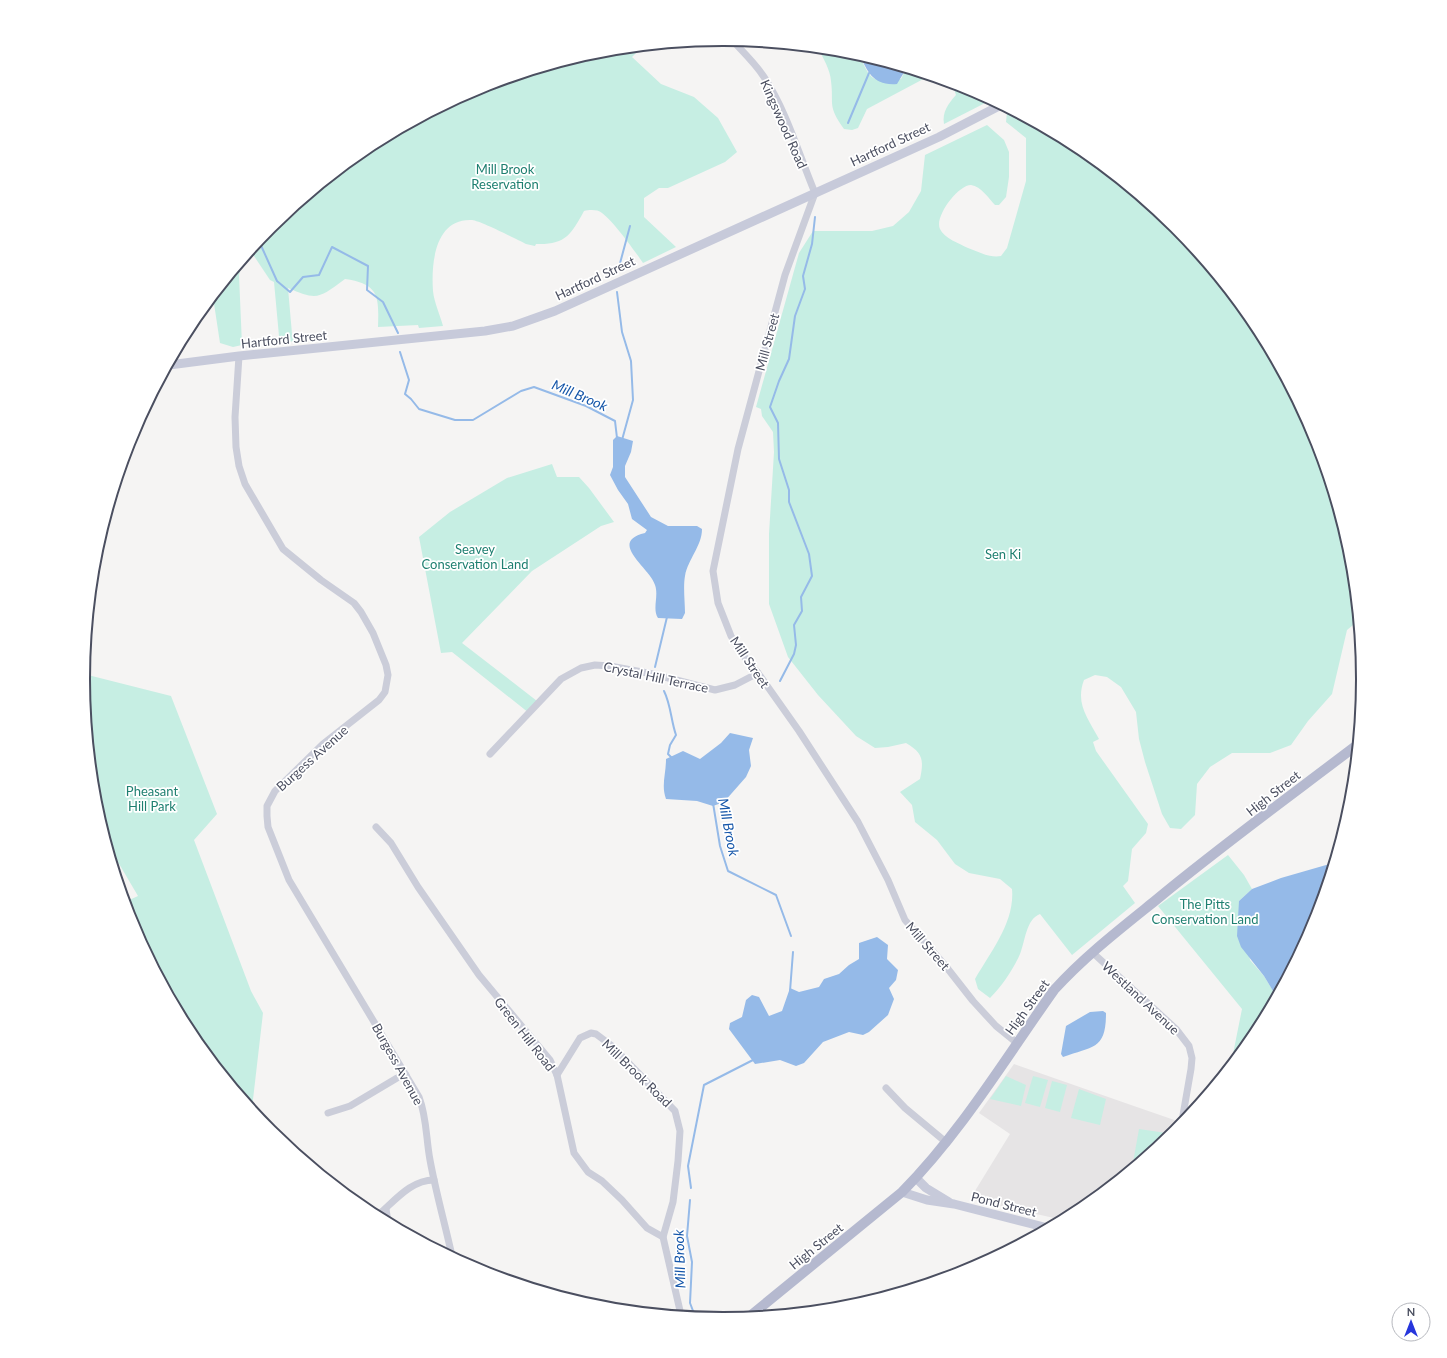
<svg xmlns="http://www.w3.org/2000/svg" width="1447" height="1358" viewBox="0 0 1447 1358" font-family="Lato,sans-serif">
	<style>
		.education { fill: #e6e4e5 }
		.green { fill: #c6eee3 }
		.water { fill: #95bae8 }
		.lines { fill: none; stroke-linecap: round; stroke-linejoin: round }
		.stream { stroke: #95bae8; stroke-width: 2 }
		.street { stroke: #cbcdd9; stroke-width: 7 }
		.secondary { stroke: #c7cada; stroke-width: 9 }
		.primary { stroke: #b5b9cf; stroke-width: 10 }
		.labels { text-anchor: middle; dominant-baseline: central; stroke-width: 3.5; stroke-linejoin: round; paint-order: stroke }
		.street-label { font-size: 13px; fill: #4b4f60; stroke: #fff }
		.park-label { font-size: 13px; fill: #1e7f70; stroke: #fff }
		.water-label { font-size: 14px; font-style: italic; fill: #1556a9; stroke: #fff }
		.rim { fill: none; stroke: #4b4f60; stroke-width: 2 }
	</style>
	<rect width="100%" height="100%" fill="#f5f4f3"/>
	<path class="education" d="M 1014,1064 L 1131,1105 L 1183,1123 L 1176,1132 L 1079,1211 L 1063,1220 L 970,1199 L 1010,1134 L 979,1113 Z"/>
	<g class="green">
		<path d="M 642,47 L 632,57 L 661,84 L 694,97 L 718,118 L 737,152 L 725,162 L 668,188 L 659,188 L 644,198 L 644,217 L 676,247 L 643,263 C 635,251 613,221 602,213 C 597,209 589,210 584,211 C 571,235 565,245 536,244 L 535,246 L 526,244 C 516,239 481,221 472,220 C 435,218 431,263 433,291 C 434,302 440,315 443,326 L 419,328 L 418,325 L 378,327 C 379,296 379,284 345,279 C 319,298 318,301 288,288 L 292,334 L 297,341 L 275,343 L 279,336 L 274,282 L 270,280 L 254,256 L 247,256 L 271,226 L 368,147 L 479,88 L 599,51 Z"/>
		<path d="M 818,48 L 849,51 L 859,54 C 871,82 872,82 901,79 L 906,69 L 929,76 L 867,109 L 858,128 L 852,130 L 844,129 C 827,105 834,105 831,81 C 830,69 823,58 818,48 Z"/>
		<path d="M 952,83 L 969,88 L 991,100 L 944,124 C 942,112 948,104 956,95 Z"/>
		<path d="M 1009,110 L 1079,147 L 1176,227 L 1256,324 L 1315,434 L 1351,554 L 1358,621 L 1347,630 L 1332,694 L 1308,721 L 1291,745 L 1270,753 L 1232,753 L 1210,767 L 1197,784 L 1195,815 L 1181,829 L 1170,828 L 1162,814 L 1145,762 L 1139,739 L 1136,712 L 1121,687 L 1107,677 L 1095,675 L 1084,680 C 1075,704 1088,718 1099,739 L 1093,742 L 1096,751 L 1148,824 L 1146,833 L 1132,849 L 1128,881 L 1123,886 L 1135,903 L 1072,955 L 1040,914 C 1026,919 1025,942 1020,954 C 1013,970 1002,986 990,998 L 978,989 L 975,979 C 991,951 1015,922 1012,889 L 1000,879 L 969,873 L 955,864 L 937,840 L 915,822 L 912,805 L 900,792 L 920,779 C 924,760 923,753 906,743 L 888,747 L 875,748 L 856,736 L 818,695 L 788,657 L 769,604 L 769,534 L 774,452 L 773,432 L 762,416 L 761,409 L 756,407 L 799,253 L 813,231 L 872,231 L 893,226 L 909,212 L 921,191 L 925,155 L 987,125 L 1004,140 L 1009,152 L 1009,177 L 1006,197 L 999,205 L 995,205 C 989,199 981,186 971,185 C 958,185 934,217 940,229 C 944,238 960,244 968,248 C 979,252 989,258 1001,256 L 1007,248 L 1026,181 L 1026,138 L 1006,122 L 1007,112 Z"/>
		<path d="M 243,261 L 239,275 L 242,345 L 233,347 L 220,343 L 213,297 Z"/>
		<path d="M 552,464 L 557,477 L 579,477 L 589,488 L 614,522 L 601,526 L 532,571 L 462,643 L 537,701 L 529,713 L 452,652 L 441,653 L 419,537 L 450,512 L 507,478 Z"/>
		<path d="M 84,674 L 171,696 L 217,814 L 194,840 L 251,991 L 263,1013 L 252,1108 L 191,1034 L 132,924 L 125,902 L 138,896 L 108,845 L 96,804 Z"/>
		<path d="M 1228,855 L 1244,875 L 1252,889 L 1239,901 L 1250,960 L 1264,976 L 1276,996 L 1256,1035 L 1231,1064 L 1242,1009 L 1158,906 Z"/>
		<path d="M 1006,1076 L 1026,1085 L 1021,1106 L 990,1099 Z"/>
		<path d="M 1033,1076 L 1048,1080 L 1040,1107 L 1025,1103 Z"/>
		<path d="M 1052,1081 L 1067,1085 L 1060,1112 L 1045,1108 Z"/>
		<path d="M 1079,1089 L 1106,1099 L 1100,1125 L 1071,1118 Z"/>
		<path d="M 1139,1129 L 1173,1134 L 1132,1168 Z"/>
	</g>
	<g class="water">
		<path d="M 859,54 L 906,69 L 897,84 C 873,86 868,72 859,54 Z"/>
		<path d="M 617,436 L 633,441 L 631,452 L 625,466 L 625,477 L 651,517 L 668,526 L 697,526 L 702,529 C 702,546 688,559 685,576 C 683,587 685,602 685,613 L 682,619 L 658,618 C 652,609 659,596 655,585 C 650,568 607,542 645,533 L 647,530 L 632,519 L 628,504 L 618,490 L 610,475 L 613,467 L 613,440 Z"/>
		<path d="M 730,733 L 753,738 L 749,750 L 751,766 L 746,777 L 724,802 L 713,806 L 697,801 L 666,799 C 661,785 666,775 666,759 L 683,751 L 700,759 L 721,743 Z"/>
		<path d="M 1333,863 L 1315,924 L 1276,996 L 1264,976 L 1241,947 L 1237,936 L 1239,901 L 1252,889 L 1281,878 Z"/>
		<path d="M 877,937 L 888,945 L 887,959 L 898,970 L 896,980 L 889,988 L 894,999 L 888,1015 L 869,1032 L 863,1035 L 849,1032 L 823,1042 L 804,1063 L 796,1066 L 780,1060 L 755,1064 L 729,1029 L 730,1023 L 742,1017 L 746,1000 L 752,995 L 759,997 L 769,1016 L 782,1011 L 790,988 L 799,992 L 819,987 L 824,979 L 839,974 L 849,965 L 859,959 L 859,943 Z"/>
		<path d="M 1103,1011 L 1106,1013 C 1106,1050 1093,1046 1063,1057 L 1061,1054 L 1066,1026 L 1090,1012 Z"/>
	</g>
	<g class="lines">
		<g class="stream">
			<path d="M 848,123 L 869,73"/>
			<path d="M 259,241 L 277,281 L 290,292 L 303,277 L 319,275 L 332,247 L 368,266 L 367,290 L 383,302 L 398,333"/>
			<path d="M 619,267 L 630,226"/>
			<path d="M 617,292 L 622,332 L 631,361 L 633,400 L 622,440"/>
			<path d="M 400,352 L 409,380 L 405,394 L 411,399 L 419,409 L 455,420 L 473,420 L 521,391 L 534,387 L 586,406 L 615,421 L 617,438"/>
			<path d="M 655,667 L 667,617"/>
			<path d="M 780,681 L 794,654 L 796,645 L 794,625 L 802,611 L 801,597 L 812,576 L 809,554 L 789,502 L 789,490 L 779,459 L 778,423 L 770,407 L 779,381 L 789,359 L 795,316 L 805,289 L 803,276 L 812,244 L 815,217"/>
			<path d="M 664,691 C 671,705 671,721 676,735 L 670,745 L 668,754 L 672,758"/>
			<path d="M 713,803 L 720,846 L 728,871 L 776,895 L 791,936"/>
			<path d="M 790,991 L 793,952"/>
			<path d="M 691,1188 L 688,1166 L 704,1085 L 753,1060"/>
			<path d="M 690,1200 L 687,1236 L 692,1262 L 690,1303 L 695,1316"/>
		</g>
		<g class="street">
			<path d="M 732,40 C 743,52 755,63 764,77 C 787,112 799,155 815,193 L 785,275 L 738,449 L 713,571 L 718,603 L 731,636 L 742,654 L 758,673 L 799,731 L 858,822 L 888,880 L 905,920 L 944,964 L 973,1001 L 996,1026 L 1017,1043"/>
			<path d="M 239,356 L 235,417 L 236,447 L 239,466 L 245,484 L 283,549 L 321,580 L 354,603 L 361,612 L 373,633 L 386,665 L 388,675 L 385,692 L 379,700 L 323,744 L 275,791 L 267,806 L 267,816 L 268,827 L 289,880 L 419,1097 C 427,1118 426,1139 430,1160 C 436,1193 445,1224 452,1256"/>
			<path d="M 490,754 L 561,679 L 581,668 L 595,665 L 610,666 L 653,674 L 715,690 L 735,685 L 758,673"/>
			<path d="M 376,827 L 391,843 L 418,887 L 479,975 L 550,1060 L 557,1075 L 574,1153 L 588,1172 L 602,1181 L 622,1200 L 647,1228 L 663,1237"/>
			<path d="M 1092,952 L 1176,1029 L 1189,1046 L 1192,1058 L 1191,1069 L 1183,1115"/>
			<path d="M 557,1075 L 580,1038 L 591,1033 L 596,1034 L 612,1046 L 675,1111 L 680,1131 L 678,1161 L 673,1202 L 663,1237 L 681,1315"/>
			<path d="M 886,1088 L 905,1108 L 947,1143"/>
			<path d="M 328,1113 L 350,1106 L 397,1078 L 406,1075"/>
			<path d="M 386,1209 L 388,1222"/>
			<path d="M 377,1216 C 394,1202 410,1180 434,1180"/>
		</g>
		<g class="secondary">
			<path d="M 169,365 L 239,356 L 485,331 L 513,326 L 555,311 L 939,137 L 1001,105"/>
			<path d="M 916,1178 L 926,1188 L 949,1202"/>
			<path d="M 902,1192 L 927,1200 L 954,1204 L 1048,1228"/>
		</g>
		<path class="primary" d="M 750,1316 L 902,1192 C 962,1131 1005,1059 1054,990 C 1085,956 1120,929 1156,900 C 1221,846 1290,796 1357,745"/>
	</g>
	<g class="labels">
		<g class="street-label">
			<text transform="translate(784 124) rotate(66)">Kingswood Road</text>
			<text transform="translate(890 144) rotate(-25)">Hartford Street</text>
			<text transform="translate(595 278) rotate(-25)">Hartford Street</text>
			<text transform="translate(284 339) rotate(-6)">Hartford Street</text>
			<text transform="translate(767 342) rotate(-75)">Mill Street</text>
			<text transform="translate(750 662) rotate(56)">Mill Street</text>
			<text transform="translate(656 677) rotate(12)">Crystal Hill Terrace</text>
			<text transform="translate(312 758) rotate(-42)">Burgess Avenue</text>
			<text transform="translate(1273 793) rotate(-38)">High Street</text>
			<text transform="translate(928 946) rotate(49)">Mill Street</text>
			<text transform="translate(1141 998) rotate(43)">Westland Avenue</text>
			<text transform="translate(1027 1007) rotate(-54)">High Street</text>
			<text transform="translate(525 1034) rotate(52)">Green Hill Road</text>
			<text transform="translate(398 1064) rotate(61)">Burgess Avenue</text>
			<text transform="translate(637 1073) rotate(44)">Mill Brook Road</text>
			<text transform="translate(1004 1204) rotate(14)">Pond Street</text>
			<text transform="translate(816 1246) rotate(-39)">High Street</text>
		</g>
		<g class="park-label">
			<text x="505" y="169">Mill Brook<tspan x="505" dy="15">Reservation</tspan></text>
			<text x="475" y="549">Seavey<tspan x="475" dy="15">Conservation Land</tspan></text>
			<text x="1003" y="554">Sen Ki</text>
			<text x="152" y="791">Pheasant<tspan x="152" dy="15">Hill Park</tspan></text>
			<text x="1205" y="904">The Pitts<tspan x="1205" dy="15">Conservation Land</tspan></text>
		</g>
		<g class="water-label">
			<text transform="translate(580 395) rotate(23)">Mill Brook</text>
			<text transform="translate(729 827) rotate(79)">Mill Brook</text>
			<text transform="translate(679 1259) rotate(-92)">Mill Brook</text>
		</g>
	</g>
	<path d="M0 0H1447V1358H0ZM90 679a633 633 0 1 1 1266 0a633 633 0 1 1-1266 0Z" fill="#fff" fill-rule="evenodd"/>
	<path class="rim" d="M90 679a633 633 0 1 1 1266 0a633 633 0 1 1-1266 0Z"/>
	<g transform="translate(1411 1322)"><circle r="19" fill="#ffffff" stroke="#b7b9bf"/>
	<path d="M0-3L7 15L0 10L-7 15Z" fill="#2636dc"/>
	<text y="-6" font-size="11" font-weight="bold" text-anchor="middle" fill="#4b4f60">N</text>
	</g>
</svg>
